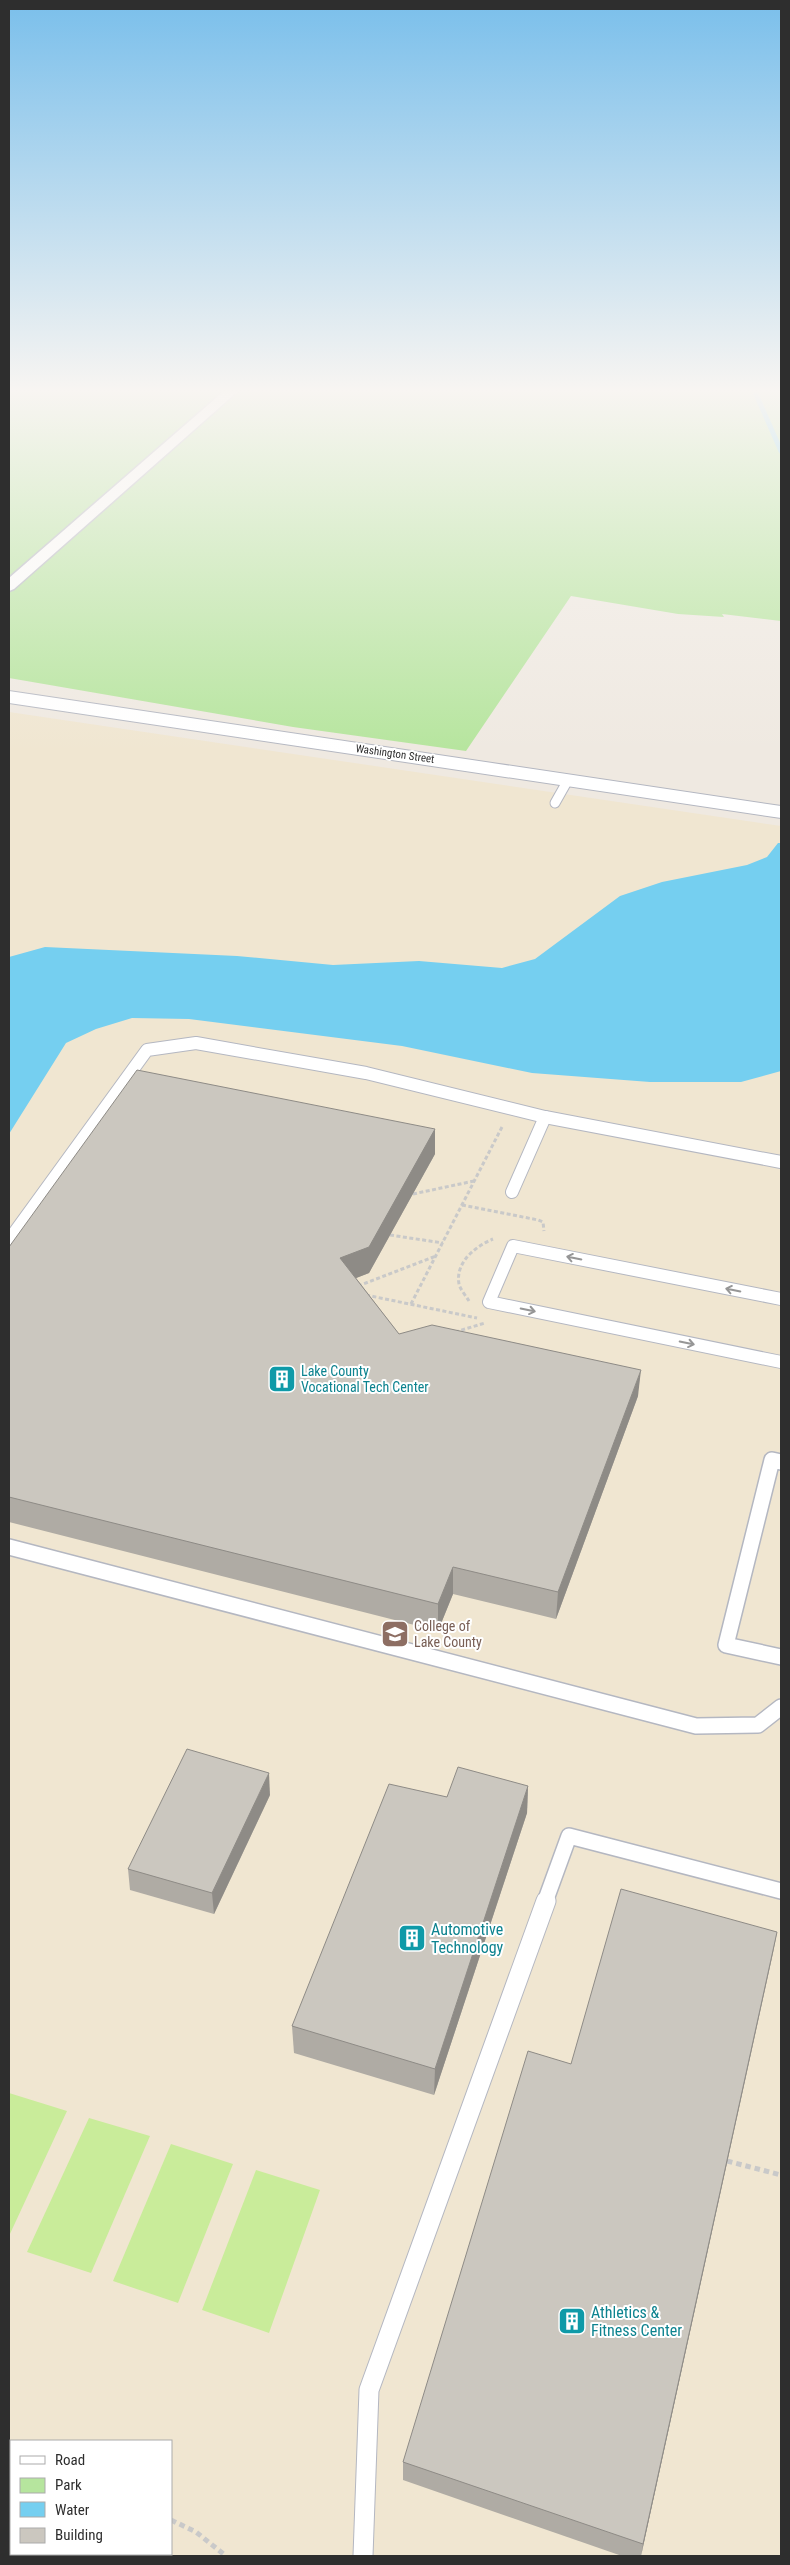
<svg xmlns="http://www.w3.org/2000/svg" width="790" height="2565" viewBox="0 0 790 2565" font-family="'Roboto Condensed',sans-serif">
	<style>
		.education { fill: #f0e6d1; fill-rule: evenodd }
		.green { fill: #b6e59e }
		.pitch { fill: #c9ec9a }
		.water { fill: #75cff0 }
		.lines { fill: none; stroke-linecap: round; stroke-linejoin: round }
		.stream { stroke: #75cff0; stroke-width: 5 }
		.lane-far3-casing { stroke: #b4b7c1; stroke-width: 11 }
		.lane-far2-casing { stroke: #b4b7c1; stroke-width: 14 }
		.lane-far1-casing { stroke: #b4b7c1; stroke-width: 18 }
		.lane-casing { stroke: #b4b7c1; stroke-width: 21 }
		.street-casing { stroke: #b4b7c1; stroke-width: 3 }
		.secondary-casing { stroke: #b4b7c1; stroke-width: 2 }
		.path-far1 { stroke: #c9c9c9; stroke-width: 3; stroke-dasharray: 4 2.5; stroke-linecap: butt }
		.path { stroke: #c9c9c9; stroke-width: 5; stroke-dasharray: 5.5 4; stroke-linecap: butt }
		.lane-far3 { stroke: #fff; stroke-width: 9 }
		.lane-far2 { stroke: #fff; stroke-width: 12 }
		.lane-far1 { stroke: #fff; stroke-width: 15 }
		.lane { stroke: #fff; stroke-width: 19 }
		.street { fill: #fff; fill-rule: evenodd }
		.secondary { fill: #fff; fill-rule: evenodd }
		.wall { fill: #afaba4 }
		.shaded-wall { fill: #8e8b86 }
		.building { fill: #cbc7bf; stroke: #8e8b86 }
		.oneway { stroke: #969696 }
		.labels { text-anchor: middle; dominant-baseline: central; stroke-width: 4; stroke-linejoin: round; paint-order: stroke }
		.far-street-label { font-size: 11px; fill: #2e2e2e; stroke: #fff }
		.culture-label { font-size: 14px; fill: #0d838f; stroke: #fff; text-anchor: start }
		.education-label { font-size: 14px; fill: #785e54; stroke: #fff; text-anchor: start }
		.near-culture-label { font-size: 16px; fill: #0d838f; stroke: #fff; text-anchor: start }
	</style>
	<rect width="100%" height="100%" fill="#efe9e1"/>
	<path class="education" d="M 9,712 L 781,826 L 781,2556 L 9,2556 ZM 11,2441 L 171,2441 L 171,2554 L 11,2554 Z"/>
	<path class="green" d="M 9,392 L 781,392 L 781,621 L 722,614 L 724,617 L 678,614 L 571,596 L 466,751 L 293,727 L 9,678 Z"/>
	<g class="pitch">
		<path d="M 9,2093 L 67,2111 L 9,2236 Z"/>
		<path d="M 89,2118 L 150,2136 L 91,2273 L 27,2252 Z"/>
		<path d="M 171,2144 L 233,2164 L 178,2303 L 113,2281 Z"/>
		<path d="M 256,2170 L 320,2190 L 269,2333 L 202,2310 Z"/>
	</g>
	<path class="water" d="M 778,843 L 781,843 L 781,1071 L 741,1082 L 650,1082 L 532,1073 L 402,1046 L 189,1019 L 132,1018 L 96,1029 L 66,1043 L 9,1134 L 9,957 L 45,947 L 237,956 L 333,965 L 419,961 L 502,968 L 535,959 L 620,896 L 662,882 L 747,865 L 767,857 Z"/>
	<g class="lines">
		<path class="stream" d="M 755,392 L 781,451"/>
		<g class="lane-far3-casing">
			<path id="lane-far3" d="M 555,803 L 568,780"/>
		</g>
		<g class="lane-far2-casing">
			<g id="lane-far2">
				<path d="M 512,1192 L 545,1117"/>
				<path d="M 9,1240 L 147,1050 L 196,1043 L 366,1073 L 545,1117 L 781,1162"/>
				<path d="M 781,1299 L 513,1246 L 489,1302 L 781,1362"/>
			</g>
		</g>
		<g class="lane-far1-casing">
			<g id="lane-far1">
				<path d="M 781,1462 L 772,1460 L 726,1645 L 781,1657"/>
				<path d="M 9,1547 L 696,1726 L 758,1725 L 781,1707"/>
				<path d="M 545,1902 L 569,1836 L 781,1891"/>
			</g>
		</g>
		<g class="lane-casing">
			<path id="lane" d="M 363,2556 L 369,2390 L 546,1901"/>
		</g>
		<g class="street-casing">
			<path id="street" d="M 223,392 L 237,392 L 14,589 L 9,591 L 9,578 Z"/>
		</g>
		<g class="secondary-casing">
			<path id="secondary" d="M 9,691 L 781,806 L 781,818 L 9,703 Z"/>
		</g>
		<g class="path-far1">
			<path d="M 413,1194 L 474,1181"/>
			<path d="M 462,1205 L 538,1220 L 543,1222 L 544,1231"/>
			<path d="M 390,1235 L 443,1243"/>
			<path d="M 358,1286 L 436,1256"/>
			<path d="M 366,1295 L 477,1318"/>
			<path d="M 469,1301 C 466,1296 460,1289 459,1284 C 455,1262 476,1246 493,1239"/>
			<path d="M 411,1304 L 502,1127"/>
			<path d="M 455,1332 L 485,1323"/>
		</g>
		<g class="path">
			<path d="M 727,2161 L 781,2175"/>
			<path d="M 9,2462 L 11,2463"/>
			<path d="M 171,2520 L 196,2532 L 226,2556"/>
		</g>
		<use href="#lane-far3" class="lane-far3"/>
		<use href="#lane-far2" class="lane-far2"/>
		<use href="#lane-far1" class="lane-far1"/>
		<use href="#lane" class="lane"/>
		<use href="#street" class="street"/>
		<use href="#secondary" class="secondary"/>
	</g>
	<g class="wall">
		<path d="M 435,1154 L 369,1273 L 356,1278 L 399,1334 L 638,1396 L 556,1619 L 453,1594 L 438,1631 L 9,1522 L 9,1247 Z"/>
		<path d="M 528,1786 L 527,1813 L 434,2095 L 294,2053 L 292,2026 L 447,1797 Z"/>
		<path d="M 270,1795 L 214,1914 L 130,1890 L 128,1869 Z"/>
		<path d="M 777,1932 L 641,2556 L 622,2556 L 403,2480 L 403,2462 L 571,2064 Z"/>
	</g>
	<g class="shaded-wall">
		<path d="M 435,1129 L 435,1154 L 369,1273 L 341,1284 L 340,1258 Z"/>
		<path d="M 641,1370 L 638,1396 L 556,1619 L 558,1592 Z"/>
		<path d="M 453,1567 L 453,1594 L 438,1631 L 438,1604 Z"/>
		<path d="M 269,1773 L 270,1795 L 214,1914 L 212,1893 Z"/>
		<path d="M 528,1786 L 527,1813 L 434,2095 L 435,2069 Z"/>
		<path d="M 777,1932 L 773,1953 L 641,2556 L 643,2544 Z"/>
	</g>
	<g class="building">
		<path d="M 137,1070 L 435,1129 L 369,1247 L 340,1258 L 399,1334 L 432,1325 L 641,1370 L 558,1592 L 453,1567 L 438,1604 L 9,1497 L 9,1247 Z"/>
		<path d="M 187,1749 L 269,1773 L 212,1893 L 128,1869 Z"/>
		<path d="M 458,1767 L 528,1786 L 435,2069 L 292,2026 L 389,1784 L 447,1797 Z"/>
		<path d="M 621,1889 L 777,1932 L 643,2544 L 403,2462 L 528,2051 L 571,2064 Z"/>
	</g>
	<defs><path id="oneway-shaft" d="M-6 0H5M1.5-3L5.5 0L1.5 3" fill="none" stroke-width="1.6" stroke-linecap="round" stroke-linejoin="round" transform="scale(1.25)"/></defs>
	<g class="oneway">
		<use href="#oneway-shaft" transform="translate(574 1258) rotate(-169)"/>
		<use href="#oneway-shaft" transform="translate(733 1290) rotate(-169)"/>
		<use href="#oneway-shaft" transform="translate(528 1310) rotate(12)"/>
		<use href="#oneway-shaft" transform="translate(687 1343) rotate(12)"/>
	</g>
	<linearGradient id="sky" x2="0" y2="1"><stop stop-color="#7abfeb"/><stop offset="0.52" stop-color="#f8f5f2"/><stop offset="1" stop-color="#f8f5f2" stop-opacity="0"/></linearGradient>
	<rect width="790" height="752" fill="url(#sky)"/>
	<defs>
		<g id="building-square" transform="scale(1.4375)"><rect x="-9" y="-9" width="18" height="18" rx="4" fill="#0f9aa8" stroke="#fff"/><path d="M-4-6H4V6H1V3H-1V6H-4ZM-2.5-4.3h1.7v1.8h-1.7ZM.8-4.3h1.7v1.8H.8ZM-2.5-1h1.7V.8h-1.7ZM.8-1h1.7V.8H.8Z" fill="#fff"/></g>
		<g id="university-square" transform="scale(1.4375)"><rect x="-9" y="-9" width="18" height="18" rx="4" fill="#8d6e63" stroke="#fff"/><path d="M0-5L7-2L0 1L-7-2ZM-4 1L0 2.5L4 1V4Q0 6-4 4Z" fill="#fff"/></g>
	</defs>
	<g fill-rule="evenodd">
		<use href="#building-square" x="282" y="1379"/>
		<use href="#university-square" x="395" y="1634"/>
		<use href="#building-square" x="412" y="1938"/>
		<use href="#building-square" x="572" y="2321"/>
	</g>
	<g class="labels">
		<g class="far-street-label">
			<text transform="translate(395 754) rotate(8)">Washington Street</text>
		</g>
		<g class="culture-label">
			<text x="301" y="1371">Lake County<tspan x="301" dy="16">Vocational Tech Center</tspan></text>
		</g>
		<g class="education-label">
			<text x="414" y="1626">College of<tspan x="414" dy="16">Lake County</tspan></text>
		</g>
		<g class="near-culture-label">
			<text x="431" y="1929">Automotive<tspan x="431" dy="18">Technology</tspan></text>
			<text x="591" y="2312">Athletics &amp;<tspan x="591" dy="18">Fitness Center</tspan></text>
		</g>
	</g>
	<rect width="790" height="2565" fill="none" stroke="#2e2e2e" stroke-width="20"/>
	<rect x="10" y="2440" width="162" height="115" fill="#ffffff" stroke="#ababab"/>
	<rect x="20" y="2456" width="25" height="8" fill="#ffffff" stroke="#ababab"/>
	<text x="55" y="2465" font-size="15" fill="#2e2e2e">Road</text>
	<rect x="20" y="2478" width="25" height="15" fill="#b6e59e" stroke="#ababab"/>
	<text x="55" y="2490" font-size="15" fill="#2e2e2e">Park</text>
	<rect x="20" y="2502" width="25" height="15" fill="#75cff0" stroke="#ababab"/>
	<text x="55" y="2515" font-size="15" fill="#2e2e2e">Water</text>
	<rect x="20" y="2528" width="25" height="15" fill="#cbc7bf" stroke="#ababab"/>
	<text x="55" y="2540" font-size="15" fill="#2e2e2e">Building</text>
</svg>
